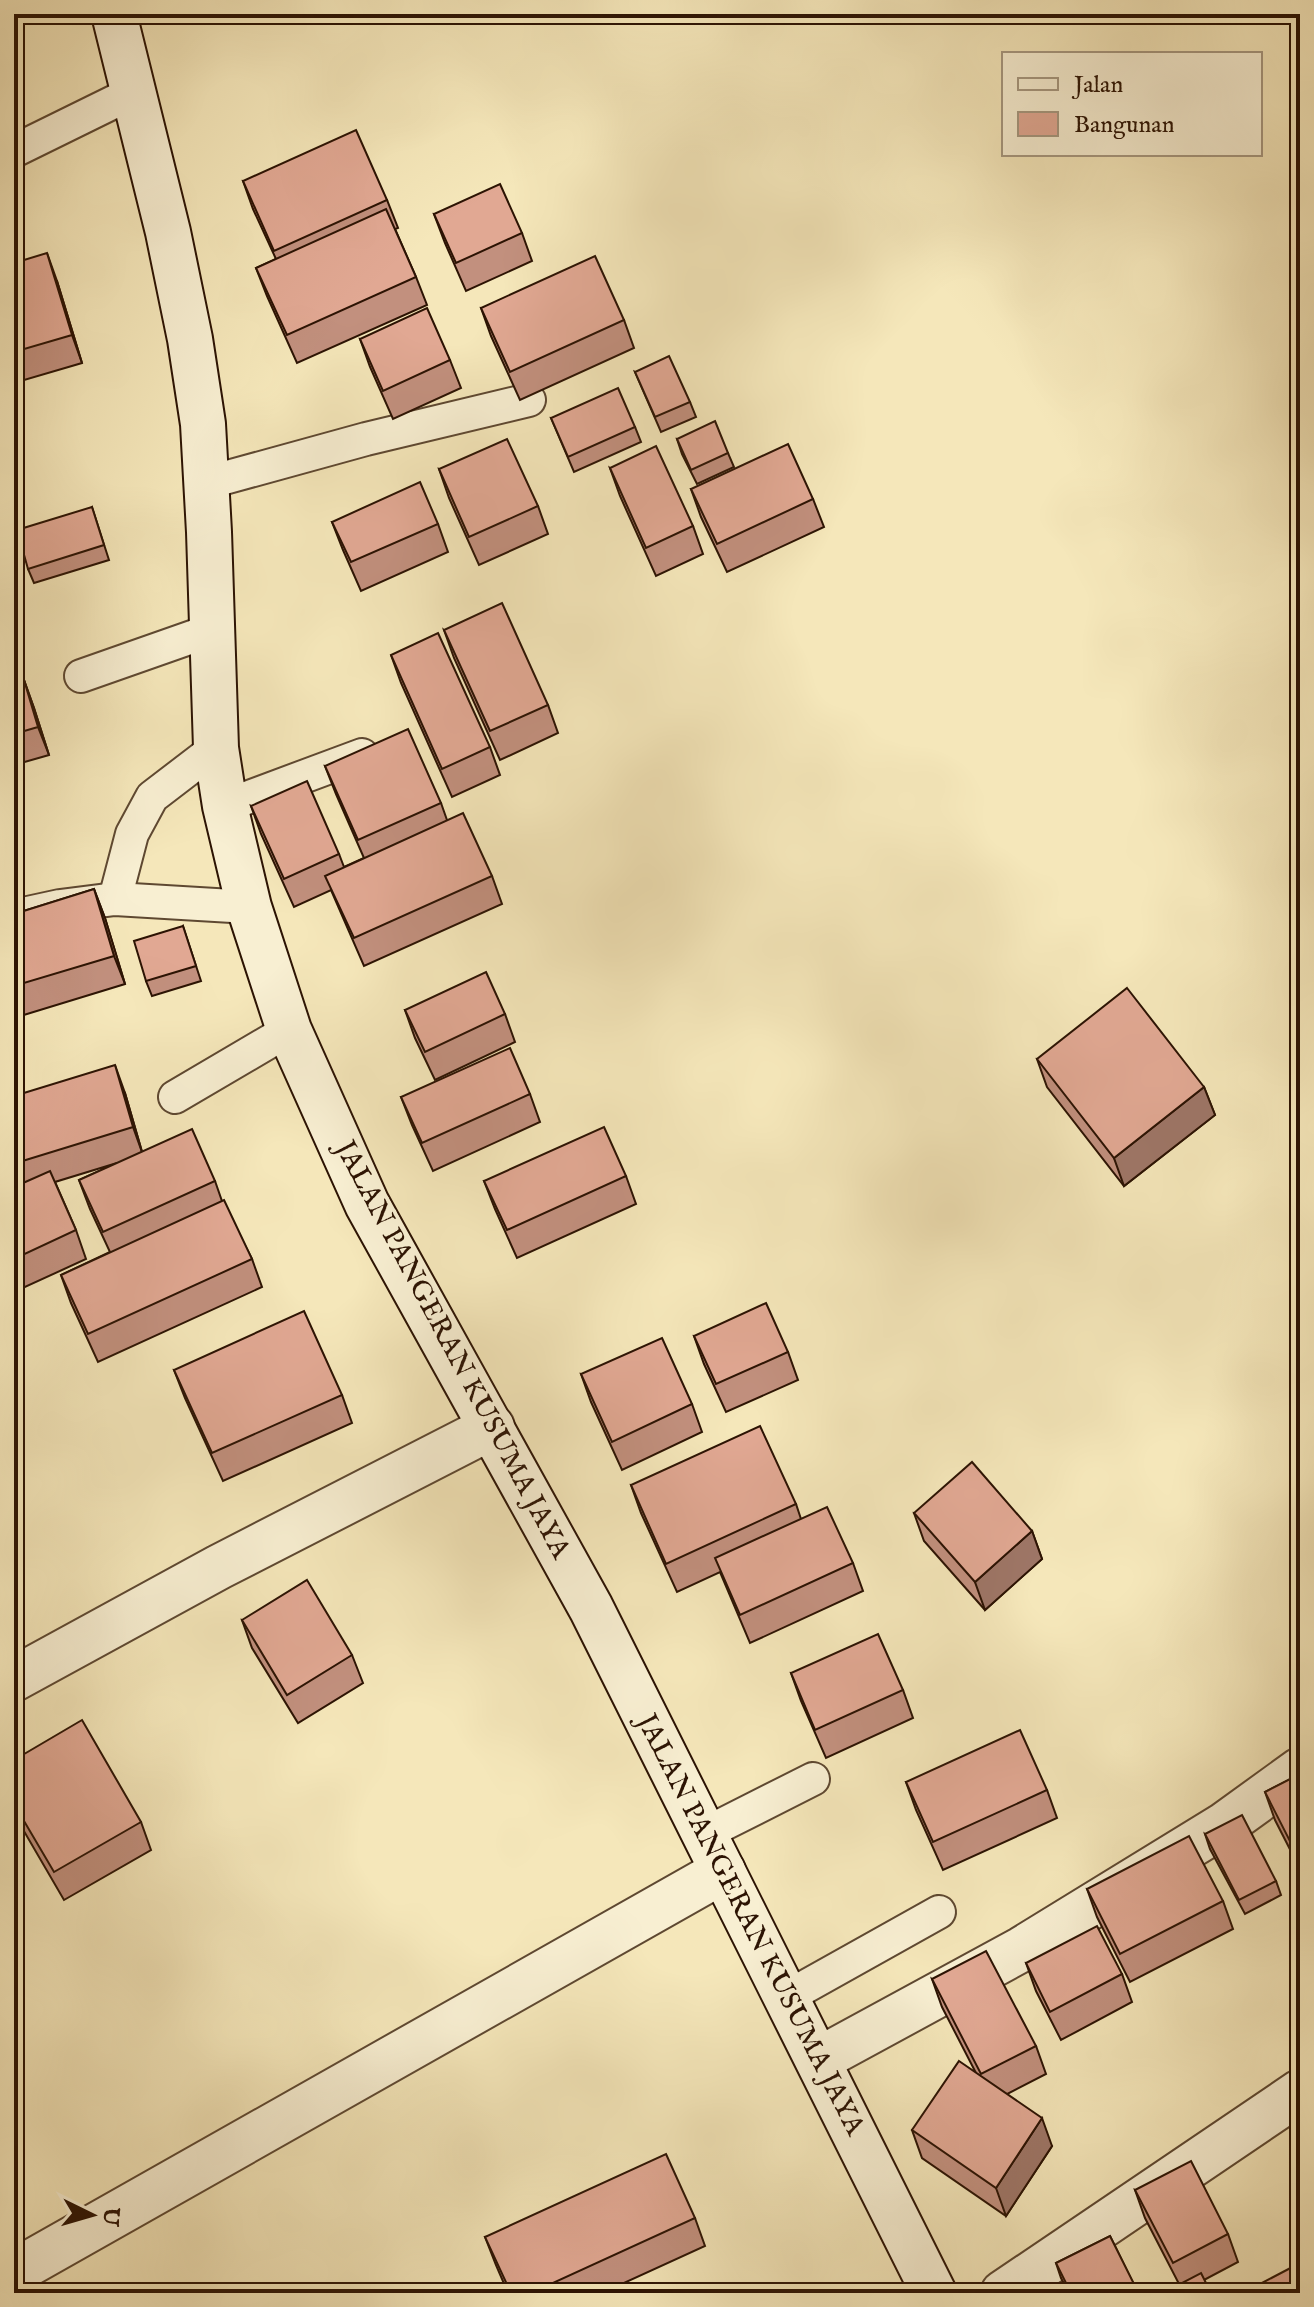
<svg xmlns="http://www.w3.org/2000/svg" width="1314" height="2307" viewBox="0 0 1314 2307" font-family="'IM FELL English',serif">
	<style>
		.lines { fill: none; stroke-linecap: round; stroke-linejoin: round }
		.lane-casing { stroke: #5e4831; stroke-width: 36 }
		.street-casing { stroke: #5e4831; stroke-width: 48 }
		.secondary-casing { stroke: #2c1303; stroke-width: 48 }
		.lane { stroke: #f8efd2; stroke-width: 32 }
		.street { stroke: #f8efd2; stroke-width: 44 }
		.secondary { stroke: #f8efd2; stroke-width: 44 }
		.wall { fill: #c2907e; stroke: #2c1303; stroke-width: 2 }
		.shaded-wall { fill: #9e7667; stroke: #2c1303; stroke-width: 2 }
		.building { fill: #e1a893; stroke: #2c1303; stroke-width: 2 }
		.labels { text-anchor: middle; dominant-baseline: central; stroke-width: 7; stroke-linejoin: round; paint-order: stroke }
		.street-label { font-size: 28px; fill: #2c1303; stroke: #f8efd2 }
	</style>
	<rect width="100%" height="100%" fill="#f5e7ba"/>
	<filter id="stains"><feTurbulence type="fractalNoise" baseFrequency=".0025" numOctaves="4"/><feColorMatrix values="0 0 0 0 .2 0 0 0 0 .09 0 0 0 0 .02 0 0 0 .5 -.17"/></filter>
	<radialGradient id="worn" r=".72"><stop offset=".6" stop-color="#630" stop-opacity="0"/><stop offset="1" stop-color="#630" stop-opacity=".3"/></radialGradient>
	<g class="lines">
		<g class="lane-casing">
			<g id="lane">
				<path d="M 14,151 L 134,92"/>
				<path d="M 206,483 L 366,439 L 529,400"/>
				<path d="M 81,676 L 212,630"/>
				<path d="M 225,806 L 362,755"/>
				<path d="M 115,899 L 132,834 L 152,797 L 216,748"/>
				<path d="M 14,916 L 60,906 L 115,899 L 249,907"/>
				<path d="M 175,1097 L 289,1030"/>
				<path d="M 704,1834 L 813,1779"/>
				<path d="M 787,1997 L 939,1912"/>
			</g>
		</g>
		<g class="street-casing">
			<g id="street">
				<path d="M 14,1679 L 219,1567 L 492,1427"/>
				<path d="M 818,2060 L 1022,1949 L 1224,1825 L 1300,1770"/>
				<path d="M 14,2272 L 723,1871"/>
				<path d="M 1003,2293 L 1300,2092"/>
			</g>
		</g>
		<g class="secondary-casing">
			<path id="secondary" d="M 114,14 L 168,232 L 190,339 L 203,424 L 209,532 L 216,748 L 225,806 L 249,907 L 289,1030 L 367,1204 L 591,1608 L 934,2293"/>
		</g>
		<use href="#lane" class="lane"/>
		<use href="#street" class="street"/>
		<use href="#secondary" class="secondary"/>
	</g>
	<g class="wall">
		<path d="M 243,181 L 387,200 L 398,228 L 395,229 L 416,277 L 427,305 L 297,363 L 267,296 L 256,268 L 276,259 L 253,209 Z"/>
		<path d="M 434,214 L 522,233 L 532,261 L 466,291 L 445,243 Z"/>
		<path d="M 14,263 L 57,281 L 82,363 L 14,383 Z"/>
		<path d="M 481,308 L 624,320 L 634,348 L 520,400 L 491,336 Z"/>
		<path d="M 360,339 L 450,360 L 461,388 L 393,419 L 370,367 Z"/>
		<path d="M 635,372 L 690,402 L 696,417 L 661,432 Z"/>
		<path d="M 551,418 L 635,427 L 641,442 L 574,472 Z"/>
		<path d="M 677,439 L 728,453 L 734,467 L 697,484 L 682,454 Z"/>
		<path d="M 610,468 L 693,526 L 703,554 L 656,576 L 620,496 Z"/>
		<path d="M 439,469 L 538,506 L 548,534 L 479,565 L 449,498 Z"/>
		<path d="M 14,489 L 23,519 L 14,522 Z"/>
		<path d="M 691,489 L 813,499 L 824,527 L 727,572 L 701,517 Z"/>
		<path d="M 92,507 L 109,560 L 34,583 L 28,569 Z"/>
		<path d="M 332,522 L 438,524 L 448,552 L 361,591 L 343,550 Z"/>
		<path d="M 444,630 L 548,705 L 558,733 L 500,760 L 454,658 Z"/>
		<path d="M 391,655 L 490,747 L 500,775 L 452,797 L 401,683 Z"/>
		<path d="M 24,680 L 34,708 L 49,755 L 14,765 L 14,683 Z"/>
		<path d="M 325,766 L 441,803 L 447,820 L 492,876 L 502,904 L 364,966 L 331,890 L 294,907 L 261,834 L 251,806 L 339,854 L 344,867 L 364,858 L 336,794 Z"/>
		<path d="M 94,889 L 105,918 L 125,984 L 14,1018 L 14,914 Z"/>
		<path d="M 183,926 L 201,981 L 152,996 L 146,981 Z"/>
		<path d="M 405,1010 L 505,1014 L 515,1042 L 435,1080 L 415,1038 Z"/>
		<path d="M 1037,1059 L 1204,1087 L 1215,1115 L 1124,1186 L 1047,1087 Z"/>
		<path d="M 125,1093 L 142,1152 L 215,1181 L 222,1201 L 252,1259 L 262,1287 L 98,1362 L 71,1303 L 61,1275 L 110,1252 L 90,1209 L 79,1180 L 117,1163 L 55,1182 L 76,1230 L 86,1259 L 14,1292 L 14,1187 L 23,1183 L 14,1158 Z"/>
		<path d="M 530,1094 L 540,1122 L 433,1171 L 412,1125 L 401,1097 Z"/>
		<path d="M 626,1176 L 636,1204 L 517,1258 L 495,1209 L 484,1181 Z"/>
		<path d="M 694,1336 L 788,1352 L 798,1380 L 726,1412 L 704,1364 Z"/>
		<path d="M 174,1370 L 342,1395 L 352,1423 L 223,1481 L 185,1398 Z"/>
		<path d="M 581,1374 L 692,1404 L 702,1432 L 622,1470 L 591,1402 Z"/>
		<path d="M 631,1485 L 796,1504 L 801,1519 L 853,1563 L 863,1591 L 750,1643 L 720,1572 L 677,1592 L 641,1513 Z"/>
		<path d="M 914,1513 L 1032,1531 L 1042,1559 L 985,1610 L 924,1541 Z"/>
		<path d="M 242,1620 L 352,1655 L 363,1683 L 298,1723 L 252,1648 Z"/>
		<path d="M 791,1673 L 903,1690 L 913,1718 L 826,1758 L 801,1701 Z"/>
		<path d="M 14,1760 L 141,1822 L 151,1850 L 64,1900 L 14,1814 Z"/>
		<path d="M 1300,1774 L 1300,1869 L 1275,1820 L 1265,1792 Z"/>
		<path d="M 906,1782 L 1047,1790 L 1057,1818 L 943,1870 L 916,1810 Z"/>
		<path d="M 1205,1834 L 1276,1881 L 1281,1895 L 1245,1914 L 1210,1849 Z"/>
		<path d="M 1087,1889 L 1223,1901 L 1233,1929 L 1130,1982 L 1097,1917 Z"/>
		<path d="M 1026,1963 L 1122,1974 L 1132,2002 L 1061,2040 L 1036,1991 Z"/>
		<path d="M 932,1979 L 1036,2046 L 1046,2074 L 1007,2094 L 1052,2146 L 1006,2216 L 922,2158 L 912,2130 L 976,2073 L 942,2007 Z"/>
		<path d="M 1135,2190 L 1228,2234 L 1238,2262 L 1204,2280 L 1179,2284 L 1145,2218 Z"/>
		<path d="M 695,2218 L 705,2246 L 602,2293 L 508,2293 L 496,2265 L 485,2237 Z"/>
		<path d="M 1110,2236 L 1138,2293 L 1069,2293 L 1061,2278 L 1056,2263 Z"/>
	</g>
	<g class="shaded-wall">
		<path d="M 47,253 L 57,281 L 82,363 L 72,335 Z"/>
		<path d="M 14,489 L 23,519 L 14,495 Z"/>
		<path d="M 24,680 L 34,708 L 49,755 L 38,727 Z"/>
		<path d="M 94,889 L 105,918 L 125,984 L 114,956 Z"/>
		<path d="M 115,1065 L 125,1093 L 143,1155 L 133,1127 Z"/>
		<path d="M 1204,1087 L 1215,1115 L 1124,1186 L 1114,1158 Z"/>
		<path d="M 1032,1531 L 1042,1559 L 985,1610 L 975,1582 Z"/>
		<path d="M 1042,2118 L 1052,2146 L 1006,2216 L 996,2188 Z"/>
	</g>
	<g class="building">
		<path d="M 356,130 L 387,200 L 274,251 L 243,181 Z"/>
		<path d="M 500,184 L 522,233 L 456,263 L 434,214 Z"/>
		<path d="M 386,209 L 416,277 L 287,335 L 256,268 Z"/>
		<path d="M 47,253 L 72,335 L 14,352 L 14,263 Z"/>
		<path d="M 595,256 L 624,320 L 510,372 L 481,308 Z"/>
		<path d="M 427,308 L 450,360 L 383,391 L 360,339 Z"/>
		<path d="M 669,356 L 690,402 L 655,417 L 635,372 Z"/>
		<path d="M 618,388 L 635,427 L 568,457 L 551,418 Z"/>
		<path d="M 715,421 L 728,453 L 691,470 L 677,439 Z"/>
		<path d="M 507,439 L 538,506 L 469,537 L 439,469 Z"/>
		<path d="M 788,444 L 813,499 L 717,544 L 691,489 Z"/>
		<path d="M 656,446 L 693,526 L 646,548 L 610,468 Z"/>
		<path d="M 420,482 L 438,524 L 351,562 L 332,522 Z"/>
		<path d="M 92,507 L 104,545 L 28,569 L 17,530 Z"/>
		<path d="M 502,603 L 548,705 L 490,731 L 444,630 Z"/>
		<path d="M 438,633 L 490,747 L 442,769 L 391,655 Z"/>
		<path d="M 24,680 L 38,727 L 14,734 L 14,683 Z"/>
		<path d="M 408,729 L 441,803 L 358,840 L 325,766 Z"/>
		<path d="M 307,781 L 339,854 L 284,879 L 251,806 Z"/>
		<path d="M 463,813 L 492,876 L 354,938 L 325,876 Z"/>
		<path d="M 94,889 L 114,956 L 14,986 L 14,914 Z"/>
		<path d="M 183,926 L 196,966 L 146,981 L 134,941 Z"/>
		<path d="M 486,972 L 505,1014 L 425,1052 L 405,1010 Z"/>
		<path d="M 1127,988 L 1204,1087 L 1114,1158 L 1037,1059 Z"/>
		<path d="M 510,1048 L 530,1094 L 422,1143 L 401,1097 Z"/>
		<path d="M 115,1065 L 133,1127 L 16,1163 L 14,1158 L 14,1096 Z"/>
		<path d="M 604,1127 L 626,1176 L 507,1230 L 484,1181 Z"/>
		<path d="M 192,1129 L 215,1181 L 103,1232 L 79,1180 Z"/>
		<path d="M 50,1171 L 76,1230 L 14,1259 L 14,1187 Z"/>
		<path d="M 224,1200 L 252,1259 L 88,1334 L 61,1275 Z"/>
		<path d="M 766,1303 L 788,1352 L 716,1384 L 694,1336 Z"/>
		<path d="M 304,1311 L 342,1395 L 212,1453 L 174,1370 Z"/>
		<path d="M 662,1338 L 692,1404 L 612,1442 L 581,1374 Z"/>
		<path d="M 760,1426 L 796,1504 L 666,1564 L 631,1485 Z"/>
		<path d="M 972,1462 L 1032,1531 L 975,1582 L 914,1513 Z"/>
		<path d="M 827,1507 L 853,1563 L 740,1615 L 715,1558 Z"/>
		<path d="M 307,1580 L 352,1655 L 287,1695 L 242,1620 Z"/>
		<path d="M 878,1634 L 903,1690 L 815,1730 L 791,1673 Z"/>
		<path d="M 82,1720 L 141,1822 L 54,1872 L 14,1804 L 14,1760 Z"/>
		<path d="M 1020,1730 L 1047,1790 L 933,1842 L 906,1782 Z"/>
		<path d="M 1300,1774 L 1300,1851 L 1296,1853 L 1265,1792 Z"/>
		<path d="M 1242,1815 L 1276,1881 L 1239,1900 L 1205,1834 Z"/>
		<path d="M 1189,1836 L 1223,1901 L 1120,1954 L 1087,1889 Z"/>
		<path d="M 1097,1926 L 1122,1974 L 1050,2012 L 1026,1963 Z"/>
		<path d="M 986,1951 L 1036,2046 L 981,2074 L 932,1979 Z"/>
		<path d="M 959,2061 L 1042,2118 L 996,2188 L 912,2130 Z"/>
		<path d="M 666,2154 L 695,2218 L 531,2293 L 511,2293 L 485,2237 Z"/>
		<path d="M 1191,2161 L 1228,2234 L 1173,2263 L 1135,2190 Z"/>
		<path d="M 1110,2236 L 1137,2290 L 1130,2293 L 1071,2293 L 1056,2263 Z"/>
		<path d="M 1300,2263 L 1300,2293 L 1265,2293 L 1260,2284 Z"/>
		<path d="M 1201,2273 L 1211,2293 L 1163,2293 Z"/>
	</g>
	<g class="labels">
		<g class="street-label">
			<text transform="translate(452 1350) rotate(62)">JALAN PANGERAN KUSUMA JAYA</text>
			<text transform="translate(750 1925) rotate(63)">JALAN PANGERAN KUSUMA JAYA</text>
		</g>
	</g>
	<rect width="1314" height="2307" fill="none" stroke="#f5e7ba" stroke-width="48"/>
	<rect x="16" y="16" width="1282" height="2275" fill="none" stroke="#2c1303" stroke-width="4"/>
	<rect x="24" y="24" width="1266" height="2259" fill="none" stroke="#2c1303" stroke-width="2"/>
	<rect x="1002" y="52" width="260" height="104" fill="#f8efd2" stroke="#a6977f" stroke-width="2"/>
	<rect x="1018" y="78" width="40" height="12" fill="#f8efd2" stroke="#a6977f" stroke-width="2"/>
	<text x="1074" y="92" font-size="24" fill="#2c1303">Jalan</text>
	<rect x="1018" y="112" width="40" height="24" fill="#e1a893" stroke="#a6977f" stroke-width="2"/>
	<text x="1074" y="132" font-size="24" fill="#2c1303">Bangunan</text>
	<g transform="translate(92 2215) rotate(95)" stroke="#f8efd2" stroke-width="6" paint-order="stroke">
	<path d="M0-6L14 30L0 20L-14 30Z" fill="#2c1303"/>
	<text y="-12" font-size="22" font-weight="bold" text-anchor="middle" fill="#2c1303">U</text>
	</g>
	<rect width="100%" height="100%" filter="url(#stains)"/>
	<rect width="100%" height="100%" fill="url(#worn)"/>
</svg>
